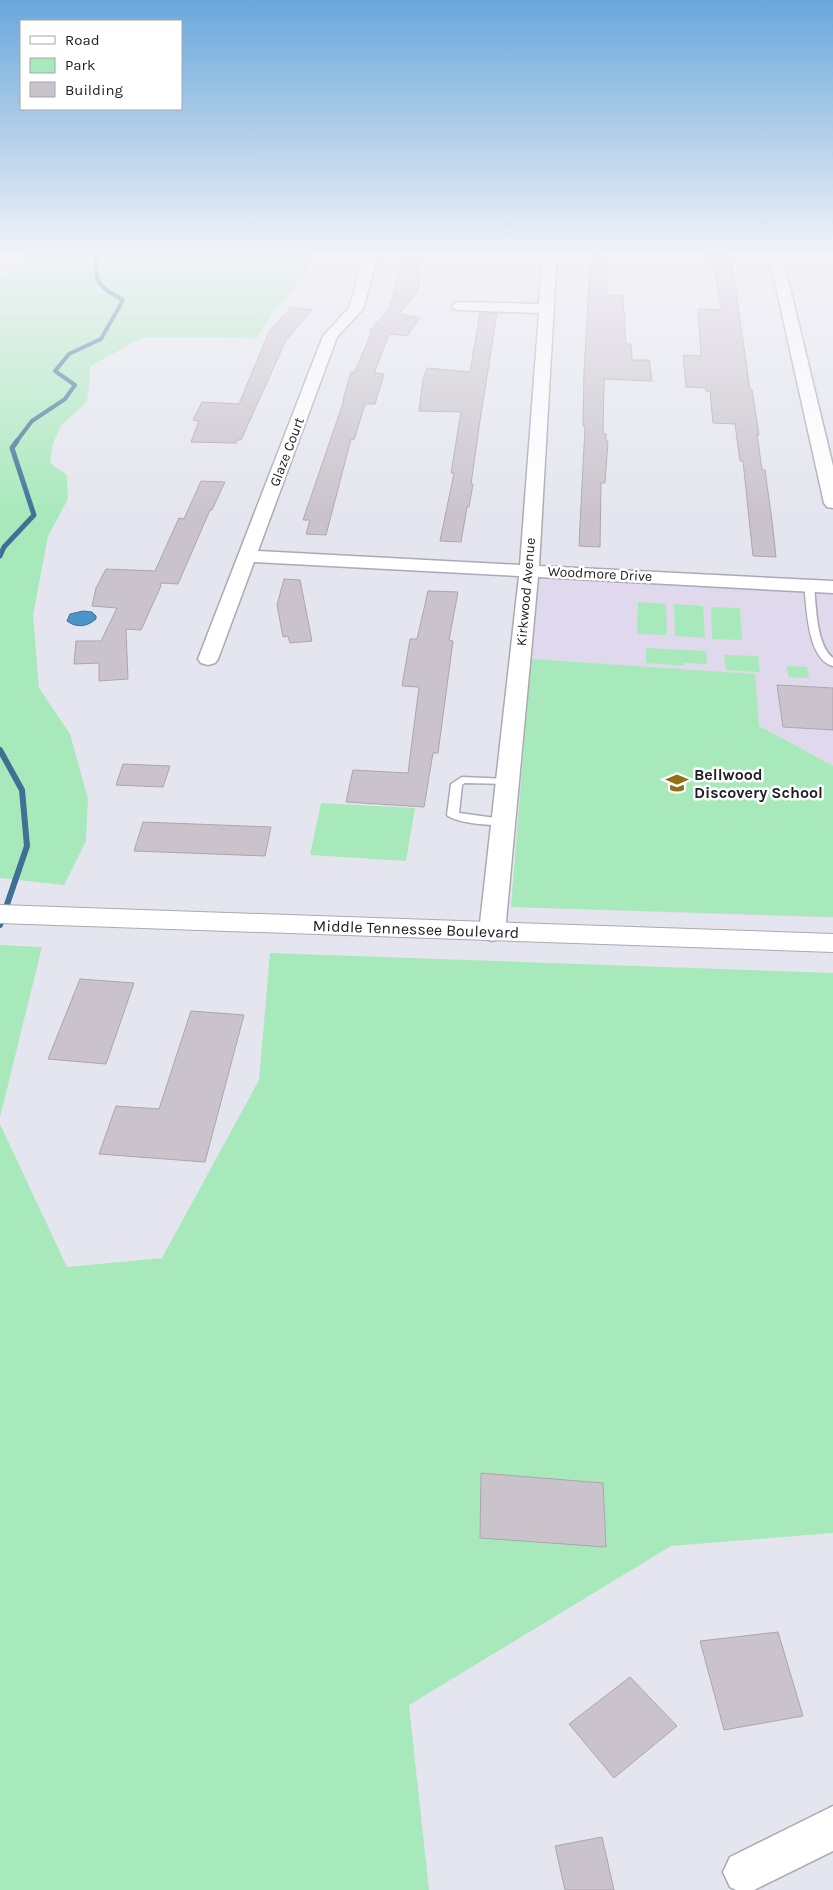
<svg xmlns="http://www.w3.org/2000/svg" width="833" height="1890" viewBox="0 0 833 1890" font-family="Karla,sans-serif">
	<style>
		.education { fill: #e0d8ed }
		.green { fill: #a8e9bb }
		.water { fill: #4c93c7; stroke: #3f7196 }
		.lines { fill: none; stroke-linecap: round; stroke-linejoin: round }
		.stream-far2 { stroke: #3f7196; stroke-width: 4 }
		.stream-far1 { stroke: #3f7196; stroke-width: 5 }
		.stream { stroke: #3f7196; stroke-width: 6 }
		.building { fill: #cac3cb; stroke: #aca5ad }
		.lane-casing { stroke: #a9aab3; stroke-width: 3 }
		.street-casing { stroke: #a9aab3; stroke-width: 3 }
		.secondary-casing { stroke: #a9aab3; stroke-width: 2 }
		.lane { fill: #fff; fill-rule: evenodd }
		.street { fill: #fff; fill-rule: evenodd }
		.secondary { fill: #fff; fill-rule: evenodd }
		.labels { text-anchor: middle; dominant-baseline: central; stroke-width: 5; stroke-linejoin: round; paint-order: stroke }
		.far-street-label { font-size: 14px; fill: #212125; stroke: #fff }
		.poi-label { font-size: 16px; font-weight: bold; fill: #212125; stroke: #fff; text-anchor: start }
		.street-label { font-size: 16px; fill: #212125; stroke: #fff }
	</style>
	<rect width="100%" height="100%" fill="#e5e5ef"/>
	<path class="education" d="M 538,579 L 833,593 L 833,918 L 511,907 Z"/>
	<g class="green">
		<path d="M 31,251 L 312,251 L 307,273 L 272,314 L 257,338 L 144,337 L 90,366 L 90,378 L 87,401 L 61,426 L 53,443 L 50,463 L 67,475 L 68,499 L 48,536 L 33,615 L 39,688 L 70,734 L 88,799 L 86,841 L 64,885 L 0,878 L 0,280 Z"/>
		<path d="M 638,602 L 666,604 L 667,635 L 637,634 Z"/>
		<path d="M 674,604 L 703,606 L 705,638 L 675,636 Z"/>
		<path d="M 711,607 L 740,608 L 742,640 L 712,639 Z"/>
		<path d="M 646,648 L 706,651 L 707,664 L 684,663 L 683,666 L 646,663 Z"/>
		<path d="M 724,655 L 758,656 L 760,672 L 726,670 Z"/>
		<path d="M 531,659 L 755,674 L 759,726 L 833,766 L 833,917 L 511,907 Z"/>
		<path d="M 786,666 L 807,667 L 809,678 L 789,677 Z"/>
		<path d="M 321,803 L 415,808 L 406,861 L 310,855 Z"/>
		<path d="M 0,945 L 42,947 L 0,1117 Z"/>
		<path d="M 270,953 L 833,973 L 833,1533 L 671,1546 L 409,1705 L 429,1890 L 0,1890 L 0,1124 L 67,1267 L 162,1258 L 259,1080 Z"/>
	</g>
	<path class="water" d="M 83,611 L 92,612 L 96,616 L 96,619 C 87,627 76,628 67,621 L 70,614 Z"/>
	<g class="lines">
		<path class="stream-far2" d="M 16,442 L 32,421 L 65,399 L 75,385 L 55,371 L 69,354 L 101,339 L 123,300 C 102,288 92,283 97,257 L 120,251"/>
		<path class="stream-far1" d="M 0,556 L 4,547 L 34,515 L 12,448 L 17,441"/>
		<path class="stream" d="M 0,750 L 22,790 L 27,846 L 0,925"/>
	</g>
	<g class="building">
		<path d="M 591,251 L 606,251 L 607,295 L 623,296 L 626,344 L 631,344 L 632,360 L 649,360 L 652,381 L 604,379 L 603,434 L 606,434 L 606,441 L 608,441 L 605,483 L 601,483 L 600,547 L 579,546 L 585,426 L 583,426 L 584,372 Z"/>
		<path d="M 705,251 L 727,251 L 729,264 L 732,264 L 750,390 L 752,390 L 759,435 L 757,434 L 762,470 L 765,470 L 772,521 L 776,557 L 753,556 L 743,461 L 740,461 L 735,424 L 713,423 L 710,391 L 706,391 L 706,388 L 686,387 L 683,355 L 701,356 L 698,309 L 722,310 L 714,268 L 706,268 Z"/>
		<path d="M 403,260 L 421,261 L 418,291 L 399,314 L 420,318 L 407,336 L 389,334 L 374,373 L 384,374 L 375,404 L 365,404 L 354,440 L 351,439 L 326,535 L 306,534 L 310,520 L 303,520 L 344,400 L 343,400 L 351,372 L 354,373 L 372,332 L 370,331 L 389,309 Z"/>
		<path d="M 291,307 L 312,310 L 286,340 L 241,440 L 237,440 L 236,443 L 191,442 L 199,421 L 193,420 L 202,402 L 239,404 L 269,332 Z"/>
		<path d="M 480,313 L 497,313 L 480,420 L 471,484 L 473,484 L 469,507 L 467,507 L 461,542 L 440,541 L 454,473 L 451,473 L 461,412 L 419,411 L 423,380 L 427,368 L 470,372 Z"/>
		<path d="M 201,481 L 225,482 L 212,510 L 210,510 L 178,584 L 160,583 L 161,586 L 141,630 L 126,629 L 128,679 L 99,681 L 99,663 L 74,664 L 76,641 L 101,641 L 117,608 L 92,606 L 96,588 L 106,569 L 155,571 L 179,518 L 184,519 Z"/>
		<path d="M 284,579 L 300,580 L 312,641 L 290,643 L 288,636 L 283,637 L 277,605 Z"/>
		<path d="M 428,591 L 458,592 L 449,640 L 453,641 L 438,753 L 433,753 L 424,807 L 346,802 L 353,770 L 408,773 L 419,687 L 402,686 L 410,639 L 417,639 Z"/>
		<path d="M 777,685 L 833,688 L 833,730 L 783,727 Z"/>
		<path d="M 123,764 L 170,766 L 163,787 L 116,785 Z"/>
		<path d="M 143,822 L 271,827 L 265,856 L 134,851 Z"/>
		<path d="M 80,979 L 134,983 L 106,1064 L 48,1059 Z"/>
		<path d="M 191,1011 L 244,1015 L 205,1162 L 99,1154 L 116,1106 L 159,1109 Z"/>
		<path d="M 481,1473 L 603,1483 L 606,1547 L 480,1538 Z"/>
		<path d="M 778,1632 L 803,1716 L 724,1730 L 700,1641 Z"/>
		<path d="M 630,1677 L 677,1726 L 614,1778 L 569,1724 Z"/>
		<path d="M 602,1837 L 614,1890 L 565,1890 L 555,1846 Z"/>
	</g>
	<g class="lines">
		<g class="lane-casing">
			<g id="lane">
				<path d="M 809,582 L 814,585 C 816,605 816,645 833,658 L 833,666 C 807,659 807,607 804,585 Z"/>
				<path d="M 462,777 L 512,779 L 514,781 L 512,783 L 508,784 L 465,783 L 462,785 L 459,813 L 503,819 L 507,820 L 509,822 L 507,824 C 496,827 455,823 447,815 L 451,784 Z"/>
			</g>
		</g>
		<g class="street-casing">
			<g id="street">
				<path d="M 366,251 L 379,251 L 363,309 L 337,337 L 258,551 L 520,565 L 539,313 L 459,310 L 454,309 L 452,306 L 454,303 L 459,302 L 539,304 L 543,251 L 557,251 L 539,566 L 833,581 L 833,593 L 538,577 L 505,932 L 501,938 L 492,941 L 483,938 L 479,932 L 519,576 L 254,562 L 218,659 L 215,663 L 208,665 L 201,663 L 198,659 L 323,336 L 349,308 Z"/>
				<path d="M 768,251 L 781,251 L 833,466 L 833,508 L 827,507 L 824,503 Z"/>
				<path d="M 833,1806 L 833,1851 L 754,1890 L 736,1890 L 730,1887 L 723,1872 L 730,1857 Z"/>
			</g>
		</g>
		<g class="secondary-casing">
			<path id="secondary" d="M 0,905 L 833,934 L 833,952 L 0,923 Z"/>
		</g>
		<use href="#lane" class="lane"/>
		<use href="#street" class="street"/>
		<use href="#secondary" class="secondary"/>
	</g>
	<linearGradient id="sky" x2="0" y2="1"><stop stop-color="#69a7db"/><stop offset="0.49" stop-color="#f3f3f8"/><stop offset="1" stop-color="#f3f3f8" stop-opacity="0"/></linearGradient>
	<rect width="833" height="516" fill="url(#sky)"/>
	<defs>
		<g id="school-bare" transform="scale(1.725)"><path d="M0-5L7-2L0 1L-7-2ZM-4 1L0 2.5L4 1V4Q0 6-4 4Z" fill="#8f7217" stroke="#fff" stroke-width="2.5" paint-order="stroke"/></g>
	</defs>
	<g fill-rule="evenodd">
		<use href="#school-bare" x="677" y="783"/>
	</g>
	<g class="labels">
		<g class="far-street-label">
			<text transform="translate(287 452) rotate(-69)">Glaze Court</text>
			<text transform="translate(600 574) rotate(3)">Woodmore Drive</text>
			<text transform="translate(526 592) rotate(-85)">Kirkwood Avenue</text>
		</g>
		<g class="poi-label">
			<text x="694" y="774">Bellwood<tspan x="694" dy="18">Discovery School</tspan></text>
		</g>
		<g class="street-label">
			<text transform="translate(416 929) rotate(2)">Middle Tennessee Boulevard</text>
		</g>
	</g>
	<rect x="20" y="20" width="162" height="90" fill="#ffffff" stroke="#a6a6a8"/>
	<rect x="30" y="36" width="25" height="8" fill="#ffffff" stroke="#a6a6a8"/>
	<text x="65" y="45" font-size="15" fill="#212125">Road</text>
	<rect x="30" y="58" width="25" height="15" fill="#a8e9bb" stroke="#a6a6a8"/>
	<text x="65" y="70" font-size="15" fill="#212125">Park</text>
	<rect x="30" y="82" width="25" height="15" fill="#cac3cb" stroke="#a6a6a8"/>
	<text x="65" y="95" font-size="15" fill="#212125">Building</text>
</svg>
